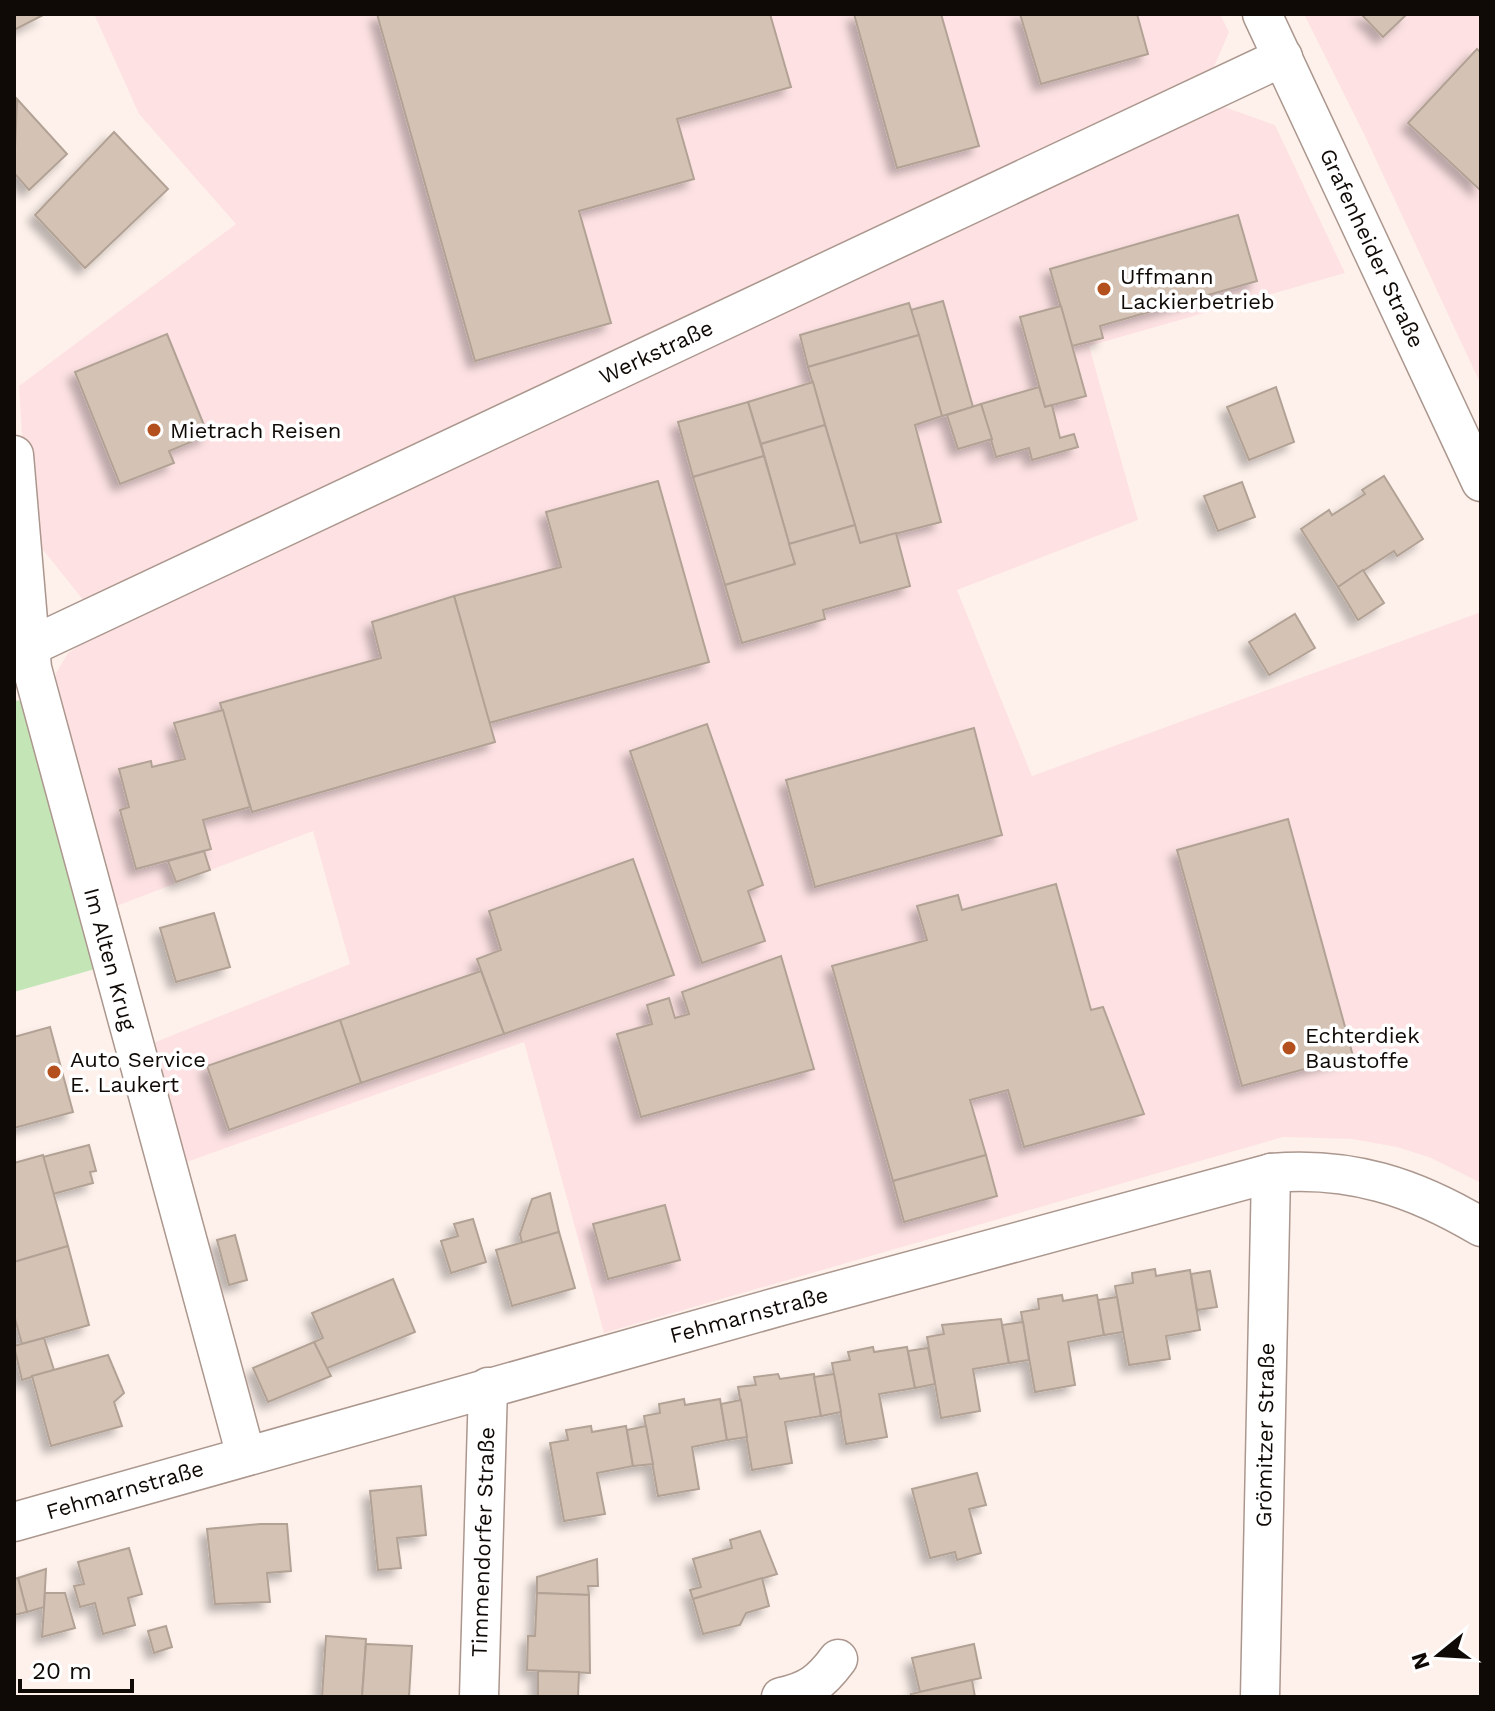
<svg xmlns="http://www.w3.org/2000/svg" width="1495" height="1711" viewBox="0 0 1495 1711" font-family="'Work Sans',sans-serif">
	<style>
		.industrial { fill: #fee2e3 }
		.green { fill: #c4e6b7 }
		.building { fill: #d4c3b5; stroke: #b2a295; stroke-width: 2; filter: url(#shadow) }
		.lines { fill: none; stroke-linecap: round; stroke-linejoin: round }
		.minor-casing { stroke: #ab978e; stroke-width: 41 }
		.minor { stroke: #fff; stroke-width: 38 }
		.poi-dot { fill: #b4501d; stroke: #fff; stroke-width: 3 }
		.labels { text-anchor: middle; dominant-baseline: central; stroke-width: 7; stroke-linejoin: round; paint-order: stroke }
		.street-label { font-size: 22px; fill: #100a07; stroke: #fff }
		.poi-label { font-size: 22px; fill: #100a07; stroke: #fff; text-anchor: start }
	</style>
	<defs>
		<filter id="shadow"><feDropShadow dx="-7" dy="7" stdDeviation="4" flood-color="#0004"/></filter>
	</defs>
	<rect width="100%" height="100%" fill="#fef1eb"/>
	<g class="industrial">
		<path d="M 94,14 L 1220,14 L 1229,32 L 1210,76 L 84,601 L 28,531 L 19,386 L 236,224 L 139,114 Z"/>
		<path d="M 1304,14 L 1481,14 L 1481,385 L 1365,136 Z"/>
		<path d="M 1219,105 L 1275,125 L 1345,273 L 1089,346 L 1138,520 L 957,590 L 1032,776 L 1481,612 L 1481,1183 L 1431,1158 L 1397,1147 L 1352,1139 L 1283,1137 L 604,1333 L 524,1042 L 181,1164 L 148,1045 L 350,964 L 313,831 L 114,907 L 54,690 L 56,673 L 68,653 L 91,638 Z"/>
	</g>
	<path class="green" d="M 14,700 L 21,701 L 95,969 L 14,992 Z"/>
	<g class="building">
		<path d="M 14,14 L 45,14 L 14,30 Z"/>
		<path d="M 377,14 L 770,14 L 791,87 L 677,119 L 694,179 L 579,211 L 611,323 L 475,361 Z"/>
		<path d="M 854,14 L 941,14 L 979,146 L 897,168 Z"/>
		<path d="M 1020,14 L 1137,14 L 1148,54 L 1041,84 Z"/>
		<path d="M 1361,14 L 1407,14 L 1383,37 Z"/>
		<path d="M 1477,49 L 1481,53 L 1480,190 L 1408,123 Z"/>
		<path d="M 17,99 L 67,154 L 29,190 L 14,173 Z"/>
		<path d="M 114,132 L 168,189 L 85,268 L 35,215 Z"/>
		<path d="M 1238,215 L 1257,281 L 1100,326 L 1103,338 L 1072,346 L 1050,269 Z"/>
		<path d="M 943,301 L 973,407 L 942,416 L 911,310 Z"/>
		<path d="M 909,303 L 919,335 L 808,367 L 800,335 Z"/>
		<path d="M 1061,306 L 1086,396 L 1045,407 L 1020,317 Z"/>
		<path d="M 167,334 L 208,435 L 169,451 L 174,463 L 120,484 L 75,372 Z"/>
		<path d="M 919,335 L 942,416 L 915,425 L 941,522 L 860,543 L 808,367 Z"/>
		<path d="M 813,382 L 825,425 L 761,444 L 748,402 Z"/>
		<path d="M 1039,387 L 1045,407 L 1052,405 L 1060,438 L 1074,434 L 1078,447 L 1032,460 L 1029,448 L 996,457 L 981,404 Z"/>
		<path d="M 1276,387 L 1294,442 L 1249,460 L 1227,407 Z"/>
		<path d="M 748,402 L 764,456 L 693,477 L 678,422 Z"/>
		<path d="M 981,404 L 992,439 L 958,449 L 947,415 Z"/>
		<path d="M 825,425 L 855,525 L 789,544 L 761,444 Z"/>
		<path d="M 764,456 L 795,564 L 725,585 L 693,477 Z"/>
		<path d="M 1384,476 L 1423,539 L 1397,556 L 1394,551 L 1338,587 L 1301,529 L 1329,510 L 1332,515 L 1365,494 L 1362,490 Z"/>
		<path d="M 658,481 L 709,662 L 489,723 L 454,596 L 561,567 L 546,512 Z"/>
		<path d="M 1242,482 L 1255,517 L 1218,531 L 1204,496 Z"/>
		<path d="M 855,525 L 860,543 L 896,533 L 910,586 L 823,610 L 825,619 L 742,643 L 725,585 L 795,564 L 789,544 Z"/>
		<path d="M 1363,570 L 1384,603 L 1358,620 L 1338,587 Z"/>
		<path d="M 454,596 L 495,742 L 252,812 L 220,703 L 381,658 L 372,622 Z"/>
		<path d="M 1295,614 L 1315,648 L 1269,675 L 1249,642 Z"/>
		<path d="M 223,710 L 250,807 L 203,820 L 211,849 L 136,869 L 120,810 L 129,807 L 119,769 L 151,761 L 152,767 L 185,759 L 174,723 Z"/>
		<path d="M 707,724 L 763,885 L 748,891 L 765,941 L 702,963 L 630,751 Z"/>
		<path d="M 974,728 L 1002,835 L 815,887 L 786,780 Z"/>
		<path d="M 1288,819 L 1353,1056 L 1242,1086 L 1177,850 Z"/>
		<path d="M 204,851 L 210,870 L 176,882 L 168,861 Z"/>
		<path d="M 633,859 L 674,975 L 504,1034 L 477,959 L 501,950 L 489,911 Z"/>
		<path d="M 1056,884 L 1091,1010 L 1103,1007 L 1144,1114 L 1024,1147 L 1008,1090 L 970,1100 L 986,1155 L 893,1181 L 832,966 L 927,940 L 917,906 L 958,895 L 962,910 Z"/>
		<path d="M 214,913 L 230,967 L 176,982 L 160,928 Z"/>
		<path d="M 781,956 L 814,1069 L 641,1117 L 617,1034 L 652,1024 L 647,1005 L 669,998 L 675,1018 L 689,1014 L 682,992 Z"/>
		<path d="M 481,971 L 504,1034 L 361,1083 L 340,1020 Z"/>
		<path d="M 340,1020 L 361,1083 L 229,1130 L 207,1066 Z"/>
		<path d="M 50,1027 L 73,1112 L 14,1128 L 14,1037 Z"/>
		<path d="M 89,1145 L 96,1171 L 90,1172 L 93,1183 L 53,1194 L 43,1157 Z"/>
		<path d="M 43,1155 L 68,1246 L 14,1262 L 14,1163 Z"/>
		<path d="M 986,1155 L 997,1196 L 904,1222 L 893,1181 Z"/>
		<path d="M 550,1193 L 559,1232 L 522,1243 L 520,1234 L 532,1199 Z"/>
		<path d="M 665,1205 L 680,1260 L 608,1279 L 593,1224 Z"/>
		<path d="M 473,1219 L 486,1262 L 451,1273 L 441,1241 L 458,1236 L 454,1224 Z"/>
		<path d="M 559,1232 L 575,1288 L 512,1306 L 496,1250 Z"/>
		<path d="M 235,1235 L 247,1280 L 229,1285 L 217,1240 Z"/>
		<path d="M 68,1246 L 89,1325 L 22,1344 L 14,1315 L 14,1262 Z"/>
		<path d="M 1155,1269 L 1156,1276 L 1190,1270 L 1200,1330 L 1166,1336 L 1170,1359 L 1129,1365 L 1115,1286 L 1133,1283 L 1132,1273 Z"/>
		<path d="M 1210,1271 L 1217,1307 L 1197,1310 L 1191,1274 Z"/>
		<path d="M 393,1279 L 415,1332 L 325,1369 L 314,1342 L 323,1338 L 312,1313 Z"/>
		<path d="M 1062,1295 L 1063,1301 L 1097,1295 L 1104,1335 L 1068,1342 L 1075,1385 L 1035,1392 L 1021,1312 L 1039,1309 L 1038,1299 Z"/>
		<path d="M 1117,1297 L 1123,1332 L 1104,1335 L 1098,1300 Z"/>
		<path d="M 1001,1319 L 1009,1363 L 973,1369 L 980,1411 L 941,1418 L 927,1337 L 944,1334 L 942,1325 Z"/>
		<path d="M 1023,1322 L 1029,1360 L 1009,1363 L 1002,1325 Z"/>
		<path d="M 44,1338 L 54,1370 L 22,1380 L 14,1346 Z"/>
		<path d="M 314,1342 L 331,1376 L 268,1402 L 253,1368 Z"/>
		<path d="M 873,1347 L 874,1352 L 907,1347 L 915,1388 L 879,1394 L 887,1437 L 846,1444 L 832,1363 L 850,1360 L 848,1352 Z"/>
		<path d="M 928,1348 L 935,1384 L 915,1388 L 908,1351 Z"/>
		<path d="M 108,1355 L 124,1393 L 114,1402 L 122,1426 L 51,1446 L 32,1376 Z"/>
		<path d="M 778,1374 L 780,1379 L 814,1374 L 821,1416 L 785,1422 L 792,1463 L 752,1470 L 738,1387 L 756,1385 L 754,1377 Z"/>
		<path d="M 834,1374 L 841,1412 L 821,1416 L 814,1377 Z"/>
		<path d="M 684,1399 L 685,1405 L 720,1399 L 727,1440 L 692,1447 L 699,1489 L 658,1496 L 644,1416 L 660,1413 L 659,1404 Z"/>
		<path d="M 741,1400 L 747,1437 L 727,1440 L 721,1404 Z"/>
		<path d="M 591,1426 L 592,1432 L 626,1426 L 633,1466 L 597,1473 L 605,1514 L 564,1521 L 550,1443 L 568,1440 L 566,1430 Z"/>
		<path d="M 646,1426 L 653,1464 L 633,1466 L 627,1430 Z"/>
		<path d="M 977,1473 L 986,1505 L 969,1509 L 981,1553 L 957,1560 L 955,1552 L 930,1558 L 912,1489 Z"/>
		<path d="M 421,1486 L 426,1535 L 397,1538 L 401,1568 L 378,1570 L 370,1491 Z"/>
		<path d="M 260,1524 L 287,1524 L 291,1571 L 267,1573 L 270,1602 L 215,1604 L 207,1529 Z"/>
		<path d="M 760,1531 L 777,1574 L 693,1599 L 690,1590 L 701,1587 L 693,1559 L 732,1548 L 730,1540 Z"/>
		<path d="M 129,1548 L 142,1594 L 128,1598 L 135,1625 L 103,1634 L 95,1603 L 80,1607 L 74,1586 L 84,1584 L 78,1562 Z"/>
		<path d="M 597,1559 L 598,1586 L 588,1586 L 589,1595 L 537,1593 L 537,1577 Z"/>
		<path d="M 46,1569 L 44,1607 L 27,1612 L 18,1578 Z"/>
		<path d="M 18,1578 L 27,1612 L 14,1615 L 14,1579 Z"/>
		<path d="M 762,1578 L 769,1606 L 746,1613 L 740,1625 L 703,1634 L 693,1599 Z"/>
		<path d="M 45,1593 L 65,1593 L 75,1628 L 42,1637 Z"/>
		<path d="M 537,1593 L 589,1595 L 590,1673 L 527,1670 L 528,1636 L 535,1636 Z"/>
		<path d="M 166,1626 L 172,1647 L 154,1653 L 148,1631 Z"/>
		<path d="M 326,1636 L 366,1639 L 362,1697 L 322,1697 Z"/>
		<path d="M 366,1644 L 412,1646 L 409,1697 L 362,1697 Z"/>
		<path d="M 974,1644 L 981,1678 L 920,1692 L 912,1658 Z"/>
		<path d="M 538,1671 L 579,1672 L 578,1697 L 538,1697 Z"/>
		<path d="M 972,1680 L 975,1697 L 911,1697 L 911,1694 Z"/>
	</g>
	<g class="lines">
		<g class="minor-casing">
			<g id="minor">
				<path d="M 1262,14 L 1481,482"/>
				<path d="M 14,455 L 32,668 L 246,1456"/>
				<path d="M 29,647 L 1283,57"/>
				<path d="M 14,1522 L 781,1306 L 1271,1173 C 1350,1166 1414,1187 1481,1227"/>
				<path d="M 479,1697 L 488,1387"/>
				<path d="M 781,1697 C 809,1691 821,1682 838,1659"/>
				<path d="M 1260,1697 L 1271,1173"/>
			</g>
		</g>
		<use href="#minor" class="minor"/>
	</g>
	<g class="poi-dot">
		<circle cx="1104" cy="289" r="8"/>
		<circle cx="154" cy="430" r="8"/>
		<circle cx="1289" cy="1048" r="8"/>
		<circle cx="54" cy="1072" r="8"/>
	</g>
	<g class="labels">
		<g class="street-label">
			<text transform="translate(1372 248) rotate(65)">Grafenheider Straße</text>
			<text transform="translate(656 352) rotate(-25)">Werkstraße</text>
			<text transform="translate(110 959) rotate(75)">Im Alten Krug</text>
			<text transform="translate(749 1315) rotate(-15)">Fehmarnstraße</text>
			<text transform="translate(1265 1435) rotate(-89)">Grömitzer Straße</text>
			<text transform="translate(125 1490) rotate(-16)">Fehmarnstraße</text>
			<text transform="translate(483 1542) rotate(-88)">Timmendorfer Straße</text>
		</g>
		<g class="poi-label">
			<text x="1120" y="276">Uffmann<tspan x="1120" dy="25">Lackierbetrieb</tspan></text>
			<text x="170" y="430">Mietrach Reisen</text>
			<text x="1305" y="1035">Echterdiek<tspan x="1305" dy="25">Baustoffe</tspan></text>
			<text x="70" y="1059">Auto Service<tspan x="70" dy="25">E. Laukert</tspan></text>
		</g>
	</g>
	<rect width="1495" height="1711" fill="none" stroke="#100a07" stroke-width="32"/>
	<g transform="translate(1439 1655) rotate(252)" stroke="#ffffff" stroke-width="6" paint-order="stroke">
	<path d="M0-6L14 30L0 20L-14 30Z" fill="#100a07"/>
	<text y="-12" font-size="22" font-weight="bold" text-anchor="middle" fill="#100a07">N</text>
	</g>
	<path d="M20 1679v12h112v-12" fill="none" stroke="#100a07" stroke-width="4"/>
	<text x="32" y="1679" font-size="24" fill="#100a07" stroke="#ffffff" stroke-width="6" paint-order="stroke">20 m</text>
</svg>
